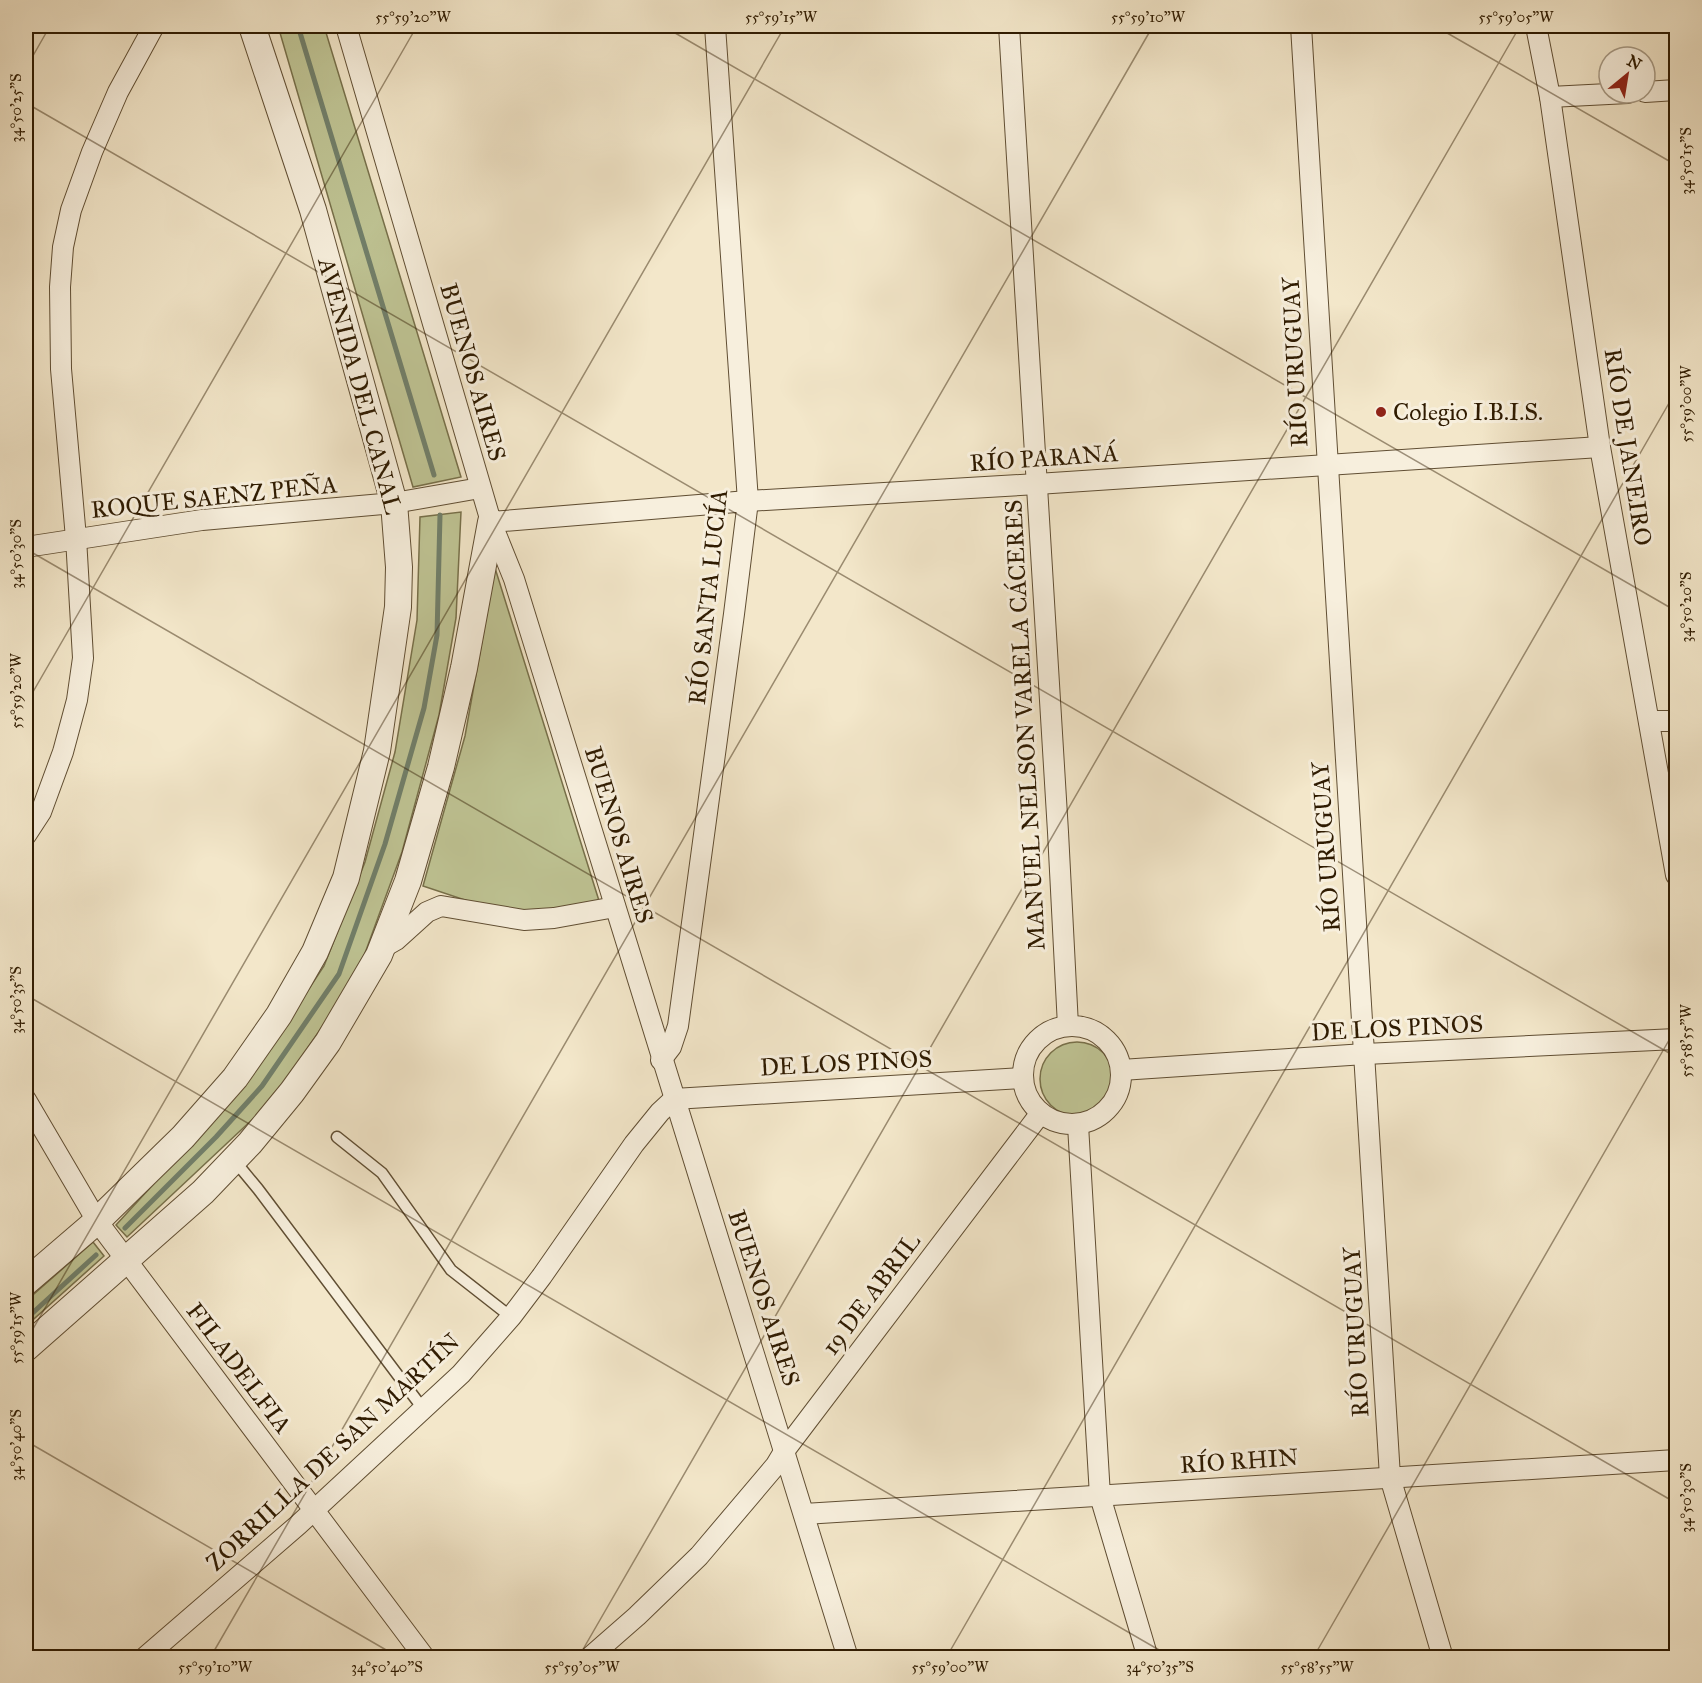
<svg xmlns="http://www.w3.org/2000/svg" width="1702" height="1683" viewBox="0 0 1702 1683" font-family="'IM FELL Great Primer',serif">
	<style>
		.green { fill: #bfc494; stroke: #77704a; stroke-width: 1.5 }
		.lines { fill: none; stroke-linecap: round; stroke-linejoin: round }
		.stream { stroke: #717f6a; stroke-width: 5 }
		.building { fill: #d48a6f; stroke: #2f1b01; stroke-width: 1.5 }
		.service-casing { stroke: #604e33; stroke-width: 13 }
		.minor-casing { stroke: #604e33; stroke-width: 22 }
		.tertiary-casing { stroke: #604e33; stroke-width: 28 }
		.service { stroke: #f7efdd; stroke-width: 10 }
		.minor { stroke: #f7efdd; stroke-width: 20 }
		.tertiary { stroke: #f7efdd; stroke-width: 26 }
		.ticks { fill: none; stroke: #2f1b01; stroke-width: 1.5; stroke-opacity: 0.45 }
		.poi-dot { fill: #8f2418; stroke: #f7efdd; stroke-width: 2 }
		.labels { text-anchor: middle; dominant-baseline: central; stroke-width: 6; stroke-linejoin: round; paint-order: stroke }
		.street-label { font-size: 24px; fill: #2f1b01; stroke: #f7efdd }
		.poi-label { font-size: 24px; fill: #2f1b01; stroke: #f7efdd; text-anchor: start }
		.neatline { fill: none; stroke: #2f1b01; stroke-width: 2 }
		.ticks-label { font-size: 15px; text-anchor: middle; fill: #2f1b01 }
	</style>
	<rect width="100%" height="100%" fill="#f3e7ca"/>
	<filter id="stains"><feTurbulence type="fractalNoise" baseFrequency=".00333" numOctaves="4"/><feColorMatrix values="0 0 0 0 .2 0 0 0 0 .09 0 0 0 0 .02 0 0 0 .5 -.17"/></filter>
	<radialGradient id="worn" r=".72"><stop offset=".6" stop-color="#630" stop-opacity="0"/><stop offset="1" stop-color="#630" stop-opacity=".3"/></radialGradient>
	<g class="green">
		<path d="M 278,26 L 324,26 L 461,477 L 413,487 Z"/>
		<path d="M 461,512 L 456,618 L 439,715 L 402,852 L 357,975 L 272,1101 L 127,1237 L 116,1225 L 248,1081 L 324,966 L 365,862 L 395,752 L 417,620 L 420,517 Z"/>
		<path d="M 495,568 L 600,904 L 516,917 L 423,886 L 465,736 Z"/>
		<circle cx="1077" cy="1079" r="37"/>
		<path d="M 93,1242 L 104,1256 L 26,1326 L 26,1301 Z"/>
	</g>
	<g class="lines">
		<g class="stream">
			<path d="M 298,26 L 434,475"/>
			<path d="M 125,1228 L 216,1137 L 262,1086 L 339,974 L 385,844 L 424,708 L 437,635 L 440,515"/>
			<path d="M 26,1319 L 96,1255"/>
		</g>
	</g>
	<g class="building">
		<path d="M 390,26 L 440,26 L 440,28 L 390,32 Z"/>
		<path d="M 454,26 L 480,26 L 480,30 L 454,31 Z"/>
	</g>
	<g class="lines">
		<g class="service-casing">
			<g id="service">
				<path d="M 337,1137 L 382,1173 L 451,1270 L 511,1317"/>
				<path d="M 234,1160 L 258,1189 L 424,1410"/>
			</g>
		</g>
		<g class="minor-casing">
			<g id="minor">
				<path d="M 346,26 L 491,522 L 514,579 L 848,1658"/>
				<path d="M 1009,26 L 1058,832 L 1068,1026"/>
				<path d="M 1301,26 L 1390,1477 L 1443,1658"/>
				<path d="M 1536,26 L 1550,97 L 1600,447 L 1676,875"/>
				<path d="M 1645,92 L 1676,90"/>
				<path d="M 1550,97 L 1628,93"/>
				<path d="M 491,522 L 748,501 L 1037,484 L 1600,447"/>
				<path d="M 26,547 L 202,520 L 394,503 L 480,488"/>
				<path d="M 1649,721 L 1676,721"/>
				<path d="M 26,835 L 41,812 L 63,752 L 77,700 L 83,658 L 76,538 L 61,369 L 60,287 L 63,247 L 71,210 L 92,152 L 118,92 L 154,26"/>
				<path d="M 382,948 L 396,940 L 427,912 L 441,906 L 524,920 L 554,918 L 615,907"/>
				<circle cx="1072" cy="1075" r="49"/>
				<path d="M 661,1060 L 671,1047 L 678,1026 L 734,614 L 748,501 L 715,26"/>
				<path d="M 1121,1070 L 1365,1054 L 1676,1039"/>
				<path d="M 26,1100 L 97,1221 L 425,1658"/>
				<path d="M 1078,1125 L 1100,1496 L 1148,1658"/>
				<path d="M 804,1514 L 1676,1460"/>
				<path d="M 144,1658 L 298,1525 L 461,1374 L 511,1317 L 542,1276 L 634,1144 L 660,1112 L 674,1099 L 1022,1078"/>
				<path d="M 589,1658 L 637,1616 L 699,1556 L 776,1465 L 785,1450 L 1040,1114"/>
			</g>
		</g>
		<g class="tertiary-casing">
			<g id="tertiary">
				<path d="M 26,1282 L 97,1221 L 183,1137 L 235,1078 L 279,1015 L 315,952 L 346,878 L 377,751 L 398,607 L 399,567 L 394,503 L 313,210 L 252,26"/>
				<path d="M 26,1348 L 203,1192 L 250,1143 L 292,1092 L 328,1042 L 379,955 L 408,881 L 441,767 L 464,668 L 491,522"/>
			</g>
		</g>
		<use href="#service" class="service"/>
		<use href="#minor" class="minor"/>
		<use href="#tertiary" class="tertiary"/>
	</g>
	<path class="ticks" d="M 663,26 L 1676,611M 1435,26 L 1676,165M 26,68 L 50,26M 26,103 L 1676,1057M 26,549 L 1676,1503M 26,704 L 417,26M 26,995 L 1173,1658M 26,1341 L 785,26M 26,1441 L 400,1658M 210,1658 L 1153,26M 578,1658 L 1520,26M 946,1658 L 1676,391M 1313,1658 L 1676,1028"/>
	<circle class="poi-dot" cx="1381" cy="412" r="6"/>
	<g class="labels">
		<g class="street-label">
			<text transform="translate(1295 362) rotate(-93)">RÍO URUGUAY</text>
			<text transform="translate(473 372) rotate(74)">BUENOS AIRES</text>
			<text transform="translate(360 386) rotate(75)">AVENIDA DEL CANAL</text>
			<text transform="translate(1628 447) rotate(81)">RÍO DE JANEIRO</text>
			<text transform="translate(1044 458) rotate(-4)">RÍO PARANÁ</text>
			<text transform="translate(214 497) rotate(-6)">ROQUE SAENZ PEÑA</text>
			<text transform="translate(708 597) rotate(-84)">RÍO SANTA LUCÍA</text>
			<text transform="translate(1025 725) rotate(-93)">MANUEL NELSON VARELA CÁCERES</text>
			<text transform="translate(619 835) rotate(73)">BUENOS AIRES</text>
			<text transform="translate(1326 847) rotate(-94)">RÍO URUGUAY</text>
			<text transform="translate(1397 1028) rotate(-3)">DE LOS PINOS</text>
			<text transform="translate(846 1063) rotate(-3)">DE LOS PINOS</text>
			<text transform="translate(871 1294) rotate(-53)">19 DE ABRIL</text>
			<text transform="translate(764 1298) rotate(72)">BUENOS AIRES</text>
			<text transform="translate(1356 1332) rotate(-93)">RÍO URUGUAY</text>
			<text transform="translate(239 1368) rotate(53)">FILADELFIA</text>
			<text transform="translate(333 1452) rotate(-43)">ZORRILLA DE SAN MARTÍN</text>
			<text transform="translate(1239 1461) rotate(-4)">RÍO RHIN</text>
		</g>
		<g class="poi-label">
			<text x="1393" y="412">Colegio I.B.I.S.</text>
		</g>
	</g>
	<rect width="1702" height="1683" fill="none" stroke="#f3e7ca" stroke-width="66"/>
	<g transform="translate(1627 75) rotate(30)"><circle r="28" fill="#f7efdd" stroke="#a79a85" stroke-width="1.5"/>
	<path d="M0-4.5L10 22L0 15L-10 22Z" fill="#8f2418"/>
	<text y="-9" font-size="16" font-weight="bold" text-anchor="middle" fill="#2f1b01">N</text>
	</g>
	<rect x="33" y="33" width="1636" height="1617" class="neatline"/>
	<g class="ticks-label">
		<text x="413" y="22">55°59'20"W</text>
		<text x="781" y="22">55°59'15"W</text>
		<text x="1148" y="22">55°59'10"W</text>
		<text x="1516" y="22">55°59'05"W</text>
		<text transform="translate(16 108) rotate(-90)" y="5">34°50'25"S</text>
		<text transform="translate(1686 161) rotate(-90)" y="5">34°50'15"S</text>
		<text transform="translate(1686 404) rotate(-90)" y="5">55°59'00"W</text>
		<text transform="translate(16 554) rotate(-90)" y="5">34°50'30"S</text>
		<text transform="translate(1686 607) rotate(-90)" y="5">34°50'20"S</text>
		<text transform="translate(16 691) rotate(-90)" y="5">55°59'20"W</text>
		<text transform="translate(16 1000) rotate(-90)" y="5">34°50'35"S</text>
		<text transform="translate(1686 1041) rotate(-90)" y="5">55°58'55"W</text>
		<text transform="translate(16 1328) rotate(-90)" y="5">55°59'15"W</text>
		<text transform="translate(16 1445) rotate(-90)" y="5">34°50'40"S</text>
		<text transform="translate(1686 1498) rotate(-90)" y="5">34°50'30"S</text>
		<text x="215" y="1672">55°59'10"W</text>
		<text x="387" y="1672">34°50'40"S</text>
		<text x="582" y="1672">55°59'05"W</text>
		<text x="950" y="1672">55°59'00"W</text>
		<text x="1160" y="1672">34°50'35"S</text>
		<text x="1317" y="1672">55°58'55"W</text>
	</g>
	<rect width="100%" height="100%" filter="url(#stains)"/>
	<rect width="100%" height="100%" fill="url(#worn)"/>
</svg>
